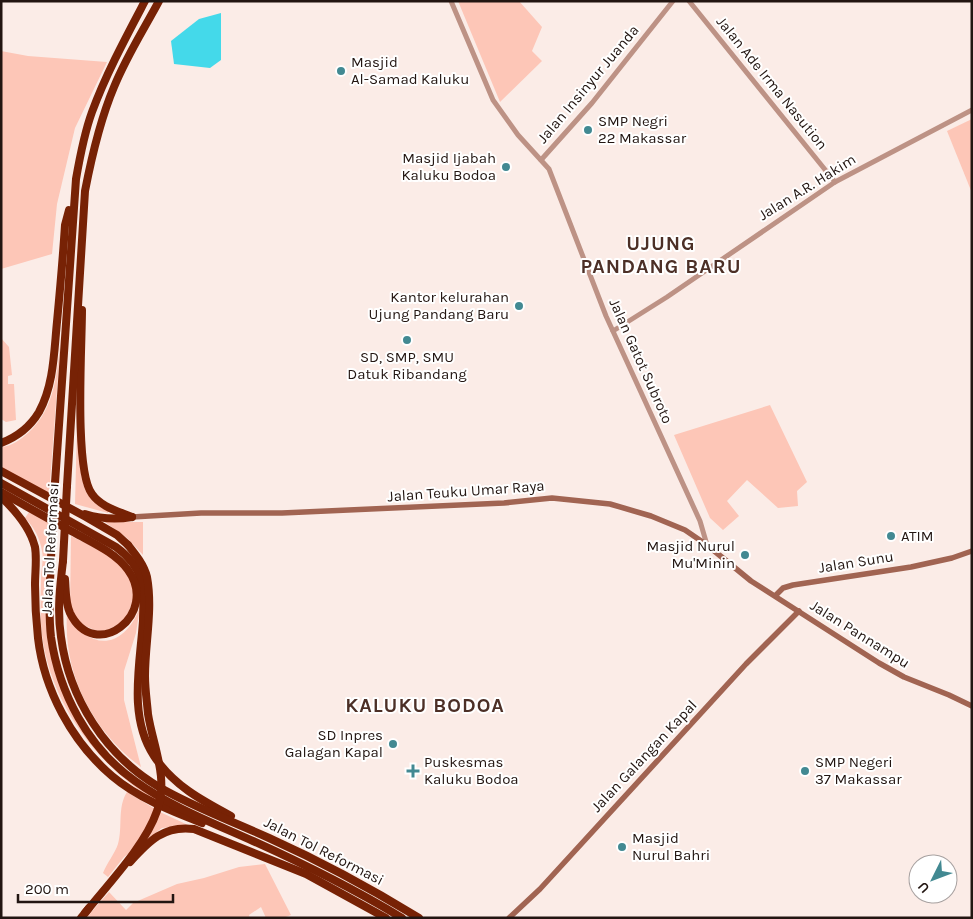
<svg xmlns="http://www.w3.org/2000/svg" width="973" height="919" viewBox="0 0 973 919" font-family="Karla,sans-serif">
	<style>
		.green { fill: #fdc6b7 }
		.water { fill: #44d9ea }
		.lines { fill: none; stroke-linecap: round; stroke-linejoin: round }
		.tertiary { stroke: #bd9285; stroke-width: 5 }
		.secondary { stroke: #a16452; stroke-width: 5.5 }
		.motorway { stroke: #772205; stroke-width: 8 }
		.motorway-bridge { stroke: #772205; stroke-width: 8 }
		.poi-dot { fill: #428992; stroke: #fff; stroke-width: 2 }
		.labels { text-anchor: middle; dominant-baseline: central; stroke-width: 4; stroke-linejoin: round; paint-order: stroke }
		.poi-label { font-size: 15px; fill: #221511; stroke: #fff; text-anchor: start }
		.street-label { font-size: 15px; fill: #221511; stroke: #fff }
		.district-label { font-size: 20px; font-weight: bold; letter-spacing: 1px; fill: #4c2f26; stroke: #fff }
	</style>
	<rect width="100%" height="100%" fill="#fbece7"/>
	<g class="green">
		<path d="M 458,1 L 519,1 L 542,27 L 532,51 L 542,61 L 500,102 Z"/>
		<path d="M 1,51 L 28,56 L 107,62 L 75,128 L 57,204 L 52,254 L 1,269 Z"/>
		<path d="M 972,119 L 972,193 L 947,131 Z"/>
		<path d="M 61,336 L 49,496 L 1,468 L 1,447 C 12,446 20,440 28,433 C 56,408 57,371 61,336 Z"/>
		<path d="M 1,338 L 9,347 L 12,375 L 8,376 L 8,384 L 14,384 L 16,420 L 6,422 L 1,419 Z"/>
		<path d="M 78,387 C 79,411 76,474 87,493 C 91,501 101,505 109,509 L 108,513 L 75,504 Z"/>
		<path d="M 770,405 L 807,482 L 797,491 L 798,506 L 778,508 L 747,480 L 727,501 L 739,516 L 723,530 L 710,518 L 674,435 Z"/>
		<path d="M 29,512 L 50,523 L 49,638 L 56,674 L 69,705 L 98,749 L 175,811 C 163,804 150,798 139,790 C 86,752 45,690 41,624 C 40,609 41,593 41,578 C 41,569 44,560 42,551 C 40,538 34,527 25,518 Z"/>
		<path d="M 105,522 L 143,522 L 143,555 L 127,538 Z"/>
		<path d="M 71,536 L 102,551 L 126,569 L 136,592 L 125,621 L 101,633 L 79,623 L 70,606 Z"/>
		<path d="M 140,607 L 136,633 L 124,671 L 124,700 L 141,767 C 92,730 63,674 67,613 C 89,652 124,650 140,607 Z"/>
		<path d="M 127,792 L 160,812 L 188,825 L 162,828 L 124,857 L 108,877 L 103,873 C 107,863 115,853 118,844 C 123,826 117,808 127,792 Z"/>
		<path d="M 265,864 L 291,915 L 283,918 L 266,918 L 261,907 L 249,915 L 250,918 L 86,918 L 109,892 L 126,910 L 133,903 L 177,884 L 204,878 L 239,867 Z"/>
	</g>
	<path class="water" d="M 221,13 L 221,60 L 210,68 L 174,64 L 171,41 L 199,19 Z"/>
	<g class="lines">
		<g class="tertiary">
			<path d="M 451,1 L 493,100 L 518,135 L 549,169 L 606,316 L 700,521 L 707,545"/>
			<path d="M 689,1 L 835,182"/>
			<path d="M 541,160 L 592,103 L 673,1"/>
			<path d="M 613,331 L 667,297 L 835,182 L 972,110"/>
		</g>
		<g class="secondary">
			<path d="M 132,517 L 201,513 L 282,513 L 504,503 L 552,498 L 610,504 L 651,516 L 685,530 L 707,545 L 751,581 L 879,663 L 904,677 L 949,695 L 972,706"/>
			<path d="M 776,595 L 783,588 L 793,585 L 911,567 L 952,558 L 972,551"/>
			<path d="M 509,918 L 540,889 L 746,664 L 799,611"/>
		</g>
		<g class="motorway">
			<path d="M 82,310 C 82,345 74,471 92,494 C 101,507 118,511 132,517"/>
			<path d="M 1,443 C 17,437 30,427 39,412 C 54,385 54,351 57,322 C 60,290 63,257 65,225 L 69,210"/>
			<path d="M 1,471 L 86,517 L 117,535 L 128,545"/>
			<path d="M 1,483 L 116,547 C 127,555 137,566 141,580 C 145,593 143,607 143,621 C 140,665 128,717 154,756 C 173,785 201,800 231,816"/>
			<path d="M 55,483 L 76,179 C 80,156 84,134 92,112 C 106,74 126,37 145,1"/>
			<path d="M 67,486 L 85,191 C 92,155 100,120 114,87 C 126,57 144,29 159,1"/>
			<path d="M 1,492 C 26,506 50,520 75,533 C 93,543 116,553 128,570 C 160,614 95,664 70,613 C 65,602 66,590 65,579"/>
			<path d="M 1,497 C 16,511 30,527 35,547 C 37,559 35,572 35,585 C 35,602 36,620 38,638 C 44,690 72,742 112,776 C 138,798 171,811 202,823"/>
			<path d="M 85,514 C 101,519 115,520 132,517"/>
			<path d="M 51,558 C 50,584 48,612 51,637 C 59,693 88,748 135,781 C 171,807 213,823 253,841 C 304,864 354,889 402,918"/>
			<path d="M 63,561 C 60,586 57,611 61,637 C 69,698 105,755 159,787 C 193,807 232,821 269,838 C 320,861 370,888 419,918"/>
			<path d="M 130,862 C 149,841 164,825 194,829 L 306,874 L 386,918"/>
			<path d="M 81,918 L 89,908"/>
		</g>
		<g class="motorway-bridge">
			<path d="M 51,558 L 55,483"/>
			<path d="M 63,561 L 67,486"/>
			<path d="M 85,913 C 108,884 145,846 157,811 C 169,778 153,746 148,714 C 147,702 145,689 145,676 C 145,643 153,610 147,577 C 144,565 136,555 128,545"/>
		</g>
	</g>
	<g class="poi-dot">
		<circle cx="341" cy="71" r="5"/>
		<circle cx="588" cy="130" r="5"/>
		<circle cx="506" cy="167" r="5"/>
		<circle cx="519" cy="306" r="5"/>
		<circle cx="407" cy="340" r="5"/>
		<circle cx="891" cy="536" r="5"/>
		<circle cx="745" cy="555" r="5"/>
		<circle cx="393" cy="744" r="5"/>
		<path d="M410.5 763.5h5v5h5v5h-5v5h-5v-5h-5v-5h5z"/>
		<circle cx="805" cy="771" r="5"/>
		<circle cx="622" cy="847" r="5"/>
	</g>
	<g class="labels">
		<g class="poi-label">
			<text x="351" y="62">Masjid<tspan x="351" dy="17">Al-Samad Kaluku</tspan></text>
			<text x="598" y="121">SMP Negri<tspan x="598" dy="17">22 Makassar</tspan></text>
			<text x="496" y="158" text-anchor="end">Masjid Ijabah<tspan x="496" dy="17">Kaluku Bodoa</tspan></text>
			<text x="509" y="297" text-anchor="end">Kantor kelurahan<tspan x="509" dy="17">Ujung Pandang Baru</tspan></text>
			<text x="407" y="357" text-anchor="middle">SD, SMP, SMU<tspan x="407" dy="17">Datuk Ribandang</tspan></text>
			<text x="901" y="536">ATIM</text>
			<text x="735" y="546" text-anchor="end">Masjid Nurul<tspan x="735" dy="17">Mu'Minin</tspan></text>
			<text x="383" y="735" text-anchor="end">SD Inpres<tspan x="383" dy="17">Galagan Kapal</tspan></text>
			<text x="424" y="762">Puskesmas<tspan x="424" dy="17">Kaluku Bodoa</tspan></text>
			<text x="815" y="762">SMP Negeri<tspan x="815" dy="17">37 Makassar</tspan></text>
			<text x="632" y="838">Masjid<tspan x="632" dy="17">Nurul Bahri</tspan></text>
		</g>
		<g class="street-label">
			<text transform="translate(772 83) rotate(51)">Jalan Ade Irma Nasution</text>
			<text transform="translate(588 84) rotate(-50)">Jalan Insinyur Juanda</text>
			<text transform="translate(807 187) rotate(-32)">Jalan A.R. Hakim</text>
			<text transform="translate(641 361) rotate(66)">Jalan Gatot Subroto</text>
			<text transform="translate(466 491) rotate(-4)">Jalan Teuku Umar Raya</text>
			<text transform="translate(50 549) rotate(-87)">Jalan Tol Reformasi</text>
			<text transform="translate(856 562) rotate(-9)">Jalan Sunu</text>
			<text transform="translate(860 634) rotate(32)">Jalan Pannampu</text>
			<text transform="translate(644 756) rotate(-47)">Jalan Galangan Kapal</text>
			<text transform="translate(324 851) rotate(27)">Jalan Tol Reformasi</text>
		</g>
		<g class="district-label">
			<text x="661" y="243">UJUNG<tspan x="661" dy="23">PANDANG BARU</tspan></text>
			<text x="425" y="705">KALUKU BODOA</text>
		</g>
	</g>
	<rect width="973" height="919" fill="none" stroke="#221511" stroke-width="5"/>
	<g transform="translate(933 879) rotate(228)"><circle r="24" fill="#ffffff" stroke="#a7a1a0"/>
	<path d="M0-4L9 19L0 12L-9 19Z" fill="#428992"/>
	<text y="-8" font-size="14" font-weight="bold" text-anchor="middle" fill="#221511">U</text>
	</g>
	<path d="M18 894v8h155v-8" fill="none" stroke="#221511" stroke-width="2.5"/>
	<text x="25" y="894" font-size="15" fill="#221511" stroke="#ffffff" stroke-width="4" paint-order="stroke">200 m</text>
</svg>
